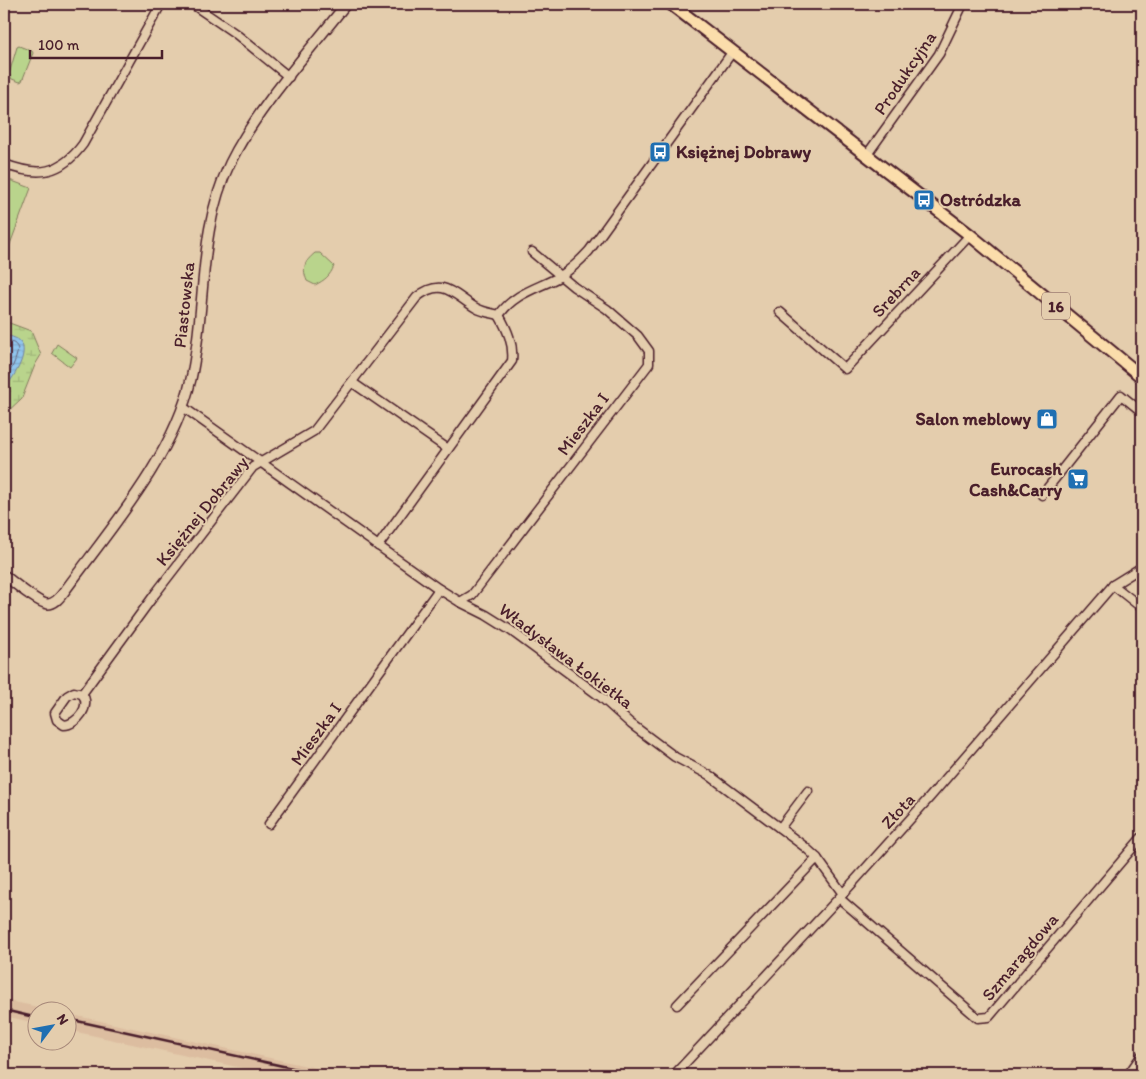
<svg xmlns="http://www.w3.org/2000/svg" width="1146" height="1079" viewBox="0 0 1146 1079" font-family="Itim,sans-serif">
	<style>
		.built { fill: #dcbda0 }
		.wetland { fill: url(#wetland-marsh); stroke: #827a5c }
		.green { fill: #b9d48c; stroke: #827a5c }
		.water { fill: url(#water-rules); stroke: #7483a0 }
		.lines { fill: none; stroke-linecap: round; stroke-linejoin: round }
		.shore { stroke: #666179; stroke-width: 1 }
		.minor-casing { stroke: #4a1f2b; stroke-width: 11 }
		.tertiary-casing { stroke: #4a1f2b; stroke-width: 12 }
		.primary-casing { stroke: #4a1f2b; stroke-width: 15 }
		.minor { stroke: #e4cdad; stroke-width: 8 }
		.tertiary { stroke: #e4cdad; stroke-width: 9 }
		.primary { stroke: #fbddab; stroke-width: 11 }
		.rail { stroke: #4a1f2b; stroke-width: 2.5 }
		.labels { text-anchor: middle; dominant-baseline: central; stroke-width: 4; stroke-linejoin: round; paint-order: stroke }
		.shield { fill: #e4cdad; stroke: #785352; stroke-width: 1 }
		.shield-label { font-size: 16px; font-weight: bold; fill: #4a1f2b }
		.street-label { font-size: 18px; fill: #4a1f2b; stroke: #e4cdad }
		.poi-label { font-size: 18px; font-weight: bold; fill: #4a1f2b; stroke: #e4cdad; text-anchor: start }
	</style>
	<defs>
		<pattern id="wetland-marsh" width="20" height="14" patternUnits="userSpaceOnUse" patternTransform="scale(1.25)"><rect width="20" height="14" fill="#b9d48c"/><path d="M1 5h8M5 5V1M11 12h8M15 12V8" fill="none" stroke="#a1b679"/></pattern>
		<pattern id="water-rules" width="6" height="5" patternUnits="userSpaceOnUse" patternTransform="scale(1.25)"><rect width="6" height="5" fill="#90c5ee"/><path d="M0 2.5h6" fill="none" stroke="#7ea9cc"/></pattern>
	</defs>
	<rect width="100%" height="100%" fill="#e4cdad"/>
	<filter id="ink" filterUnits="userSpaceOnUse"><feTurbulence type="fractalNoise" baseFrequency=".02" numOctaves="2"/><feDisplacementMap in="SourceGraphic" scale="10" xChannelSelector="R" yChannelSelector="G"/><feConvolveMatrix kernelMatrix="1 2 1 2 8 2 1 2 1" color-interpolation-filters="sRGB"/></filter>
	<g filter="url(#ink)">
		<g class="built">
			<path d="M 4,1000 L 58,1011 L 38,1012 L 37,1023 L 4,1016 Z"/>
			<path d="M 68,1014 L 348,1075 L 274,1075 L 68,1030 Z"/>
		</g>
		<path class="wetland" d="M 4,321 L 31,331 L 41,355 L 35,365 L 22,398 L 4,415 Z"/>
		<g class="green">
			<path d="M 19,46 L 32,51 L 33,53 L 22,81 L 20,82 L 12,79 L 9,74 L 17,47 Z"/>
			<path d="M 4,178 L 31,188 L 9,247 L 4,245 Z"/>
			<path d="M 315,253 L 320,253 L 334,266 C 330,276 325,280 315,285 L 307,281 C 302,268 304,262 315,253 Z"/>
			<path d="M 57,344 L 77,358 L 70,367 L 52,353 Z"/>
		</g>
		<path class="water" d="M 9,336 C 13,337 18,339 20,341 C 31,354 11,380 4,390 L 4,338 Z"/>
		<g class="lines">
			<path class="shore" d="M 4,342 C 10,342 15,341 18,349 C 16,361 11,371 4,381"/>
			<g class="minor-casing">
				<g id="minor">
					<path d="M 192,4 L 236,34 L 289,77"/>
					<path d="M 866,156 L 939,54 L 963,4"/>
					<path d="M 4,164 C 38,177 60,175 83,144 L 161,4"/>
					<path d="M 780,312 L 845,369 L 970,235"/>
					<path d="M 499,315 C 515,293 536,289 559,277 C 570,270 580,261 589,251 L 733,51"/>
					<path d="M 353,383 L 448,449"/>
					<path d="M 183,407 L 439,589 L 460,602 L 486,615 L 510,630 L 601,697 L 631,724 L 675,757 L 709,775 L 805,847 L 817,858 L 843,894"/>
					<path d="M 1042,495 L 1121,395 L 1142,412"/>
					<path d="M 378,546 L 512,361 C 514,344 507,329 499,315"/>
					<path d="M 1113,585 L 1142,608"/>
					<path d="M 460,602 L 472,595 L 649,364 L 649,351 L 638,336 L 607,309 L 574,287 L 532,252"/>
					<path d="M 74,692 L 82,694 C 92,705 77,725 64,725 L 57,720 L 55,713 L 67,696 Z"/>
					<path d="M 82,694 L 155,594 L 253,467 L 314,431 L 417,297 C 443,276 454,295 476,308 C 483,312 491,313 499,315"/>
					<path d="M 269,824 L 439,589"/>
					<path d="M 780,828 L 808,791"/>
					<path d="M 839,898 L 978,1018 L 989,1017 L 1142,837"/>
					<path d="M 677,1005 L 817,858"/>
					<path d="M 674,1075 L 839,898 L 930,797 L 1113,585 L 1142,567"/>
					<path d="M 1128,1075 L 1142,1055"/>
				</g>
			</g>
			<g class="tertiary-casing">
				<path id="tertiary" d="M 4,575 C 12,581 39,604 48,604 C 55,604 60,597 64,592 C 110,529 174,456 191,379 C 207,307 197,231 230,163 C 257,108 308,53 346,4"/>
			</g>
			<g class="primary-casing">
				<path id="primary" d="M 671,4 L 970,235 L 1142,377"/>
			</g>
			<use href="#minor" class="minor"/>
			<use href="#tertiary" class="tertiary"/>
			<use href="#primary" class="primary"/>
			<g class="rail">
				<path d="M 4,1010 L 38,1018"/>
				<path d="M 68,1019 L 324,1075"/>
			</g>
		</g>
	</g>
	<defs>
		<g id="bus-square" transform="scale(1.125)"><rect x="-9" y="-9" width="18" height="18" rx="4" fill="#1f6fb2" stroke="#e4cdad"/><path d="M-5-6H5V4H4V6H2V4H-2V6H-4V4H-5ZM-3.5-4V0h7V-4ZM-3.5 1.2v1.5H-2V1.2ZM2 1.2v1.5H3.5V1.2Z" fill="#fff"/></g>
		<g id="shop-square" transform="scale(1.125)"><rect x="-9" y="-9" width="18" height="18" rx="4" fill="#1f6fb2" stroke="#e4cdad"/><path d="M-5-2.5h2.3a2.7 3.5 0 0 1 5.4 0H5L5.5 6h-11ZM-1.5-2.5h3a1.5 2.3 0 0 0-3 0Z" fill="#fff"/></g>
		<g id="supermarket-square" transform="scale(1.125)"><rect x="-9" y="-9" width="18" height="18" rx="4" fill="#1f6fb2" stroke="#e4cdad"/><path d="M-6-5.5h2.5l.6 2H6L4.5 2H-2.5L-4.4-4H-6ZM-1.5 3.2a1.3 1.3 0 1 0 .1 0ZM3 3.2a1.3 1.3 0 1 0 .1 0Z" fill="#fff"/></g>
	</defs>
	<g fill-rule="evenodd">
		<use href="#bus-square" x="660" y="152"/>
		<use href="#bus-square" x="924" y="200"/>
		<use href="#shop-square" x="1047" y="419"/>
		<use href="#supermarket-square" x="1078" y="479"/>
	</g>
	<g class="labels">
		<rect class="shield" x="1042" y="292.5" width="28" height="27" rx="4"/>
		<g class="shield-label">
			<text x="1056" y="306">16</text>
		</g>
		<g class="street-label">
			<text transform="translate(905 73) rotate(-56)">Produkcyjna</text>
			<text transform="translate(896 292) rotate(-47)">Srebrna</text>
			<text transform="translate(184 305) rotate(-84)">Piastowska</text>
			<text transform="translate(583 424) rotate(-53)">Mieszka I</text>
			<text transform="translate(202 511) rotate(-51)">Księżnej Dobrawy</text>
			<text transform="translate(566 656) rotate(37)">Władysława Łokietka</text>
			<text transform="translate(316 734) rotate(-54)">Mieszka I</text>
			<text transform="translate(898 811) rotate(-48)">Złota</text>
			<text transform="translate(1020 957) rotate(-50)">Szmaragdowa</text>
		</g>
		<g class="poi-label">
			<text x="676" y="152">Księżnej Dobrawy</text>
			<text x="940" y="200">Ostródzka</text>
			<text x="1031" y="419" text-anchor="end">Salon meblowy</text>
			<text x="1062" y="469" text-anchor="end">Eurocash<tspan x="1062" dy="21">Cash&amp;Carry</tspan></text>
		</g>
	</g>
	<rect width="1146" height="1079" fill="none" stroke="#e4cdad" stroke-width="20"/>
	<rect x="10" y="10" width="1126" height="1059" fill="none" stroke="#4a1f2b" stroke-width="2" filter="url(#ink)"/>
	<g transform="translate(52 1026) rotate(58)"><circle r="24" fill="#e4cdad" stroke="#a68779"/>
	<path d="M0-4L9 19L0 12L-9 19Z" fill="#1f6fb2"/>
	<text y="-8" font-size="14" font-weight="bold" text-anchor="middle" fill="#4a1f2b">N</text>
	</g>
	<path d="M30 50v8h132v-8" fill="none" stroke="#4a1f2b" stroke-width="2.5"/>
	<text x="38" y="50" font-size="15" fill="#4a1f2b" stroke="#e4cdad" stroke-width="4" paint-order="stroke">100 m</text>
</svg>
